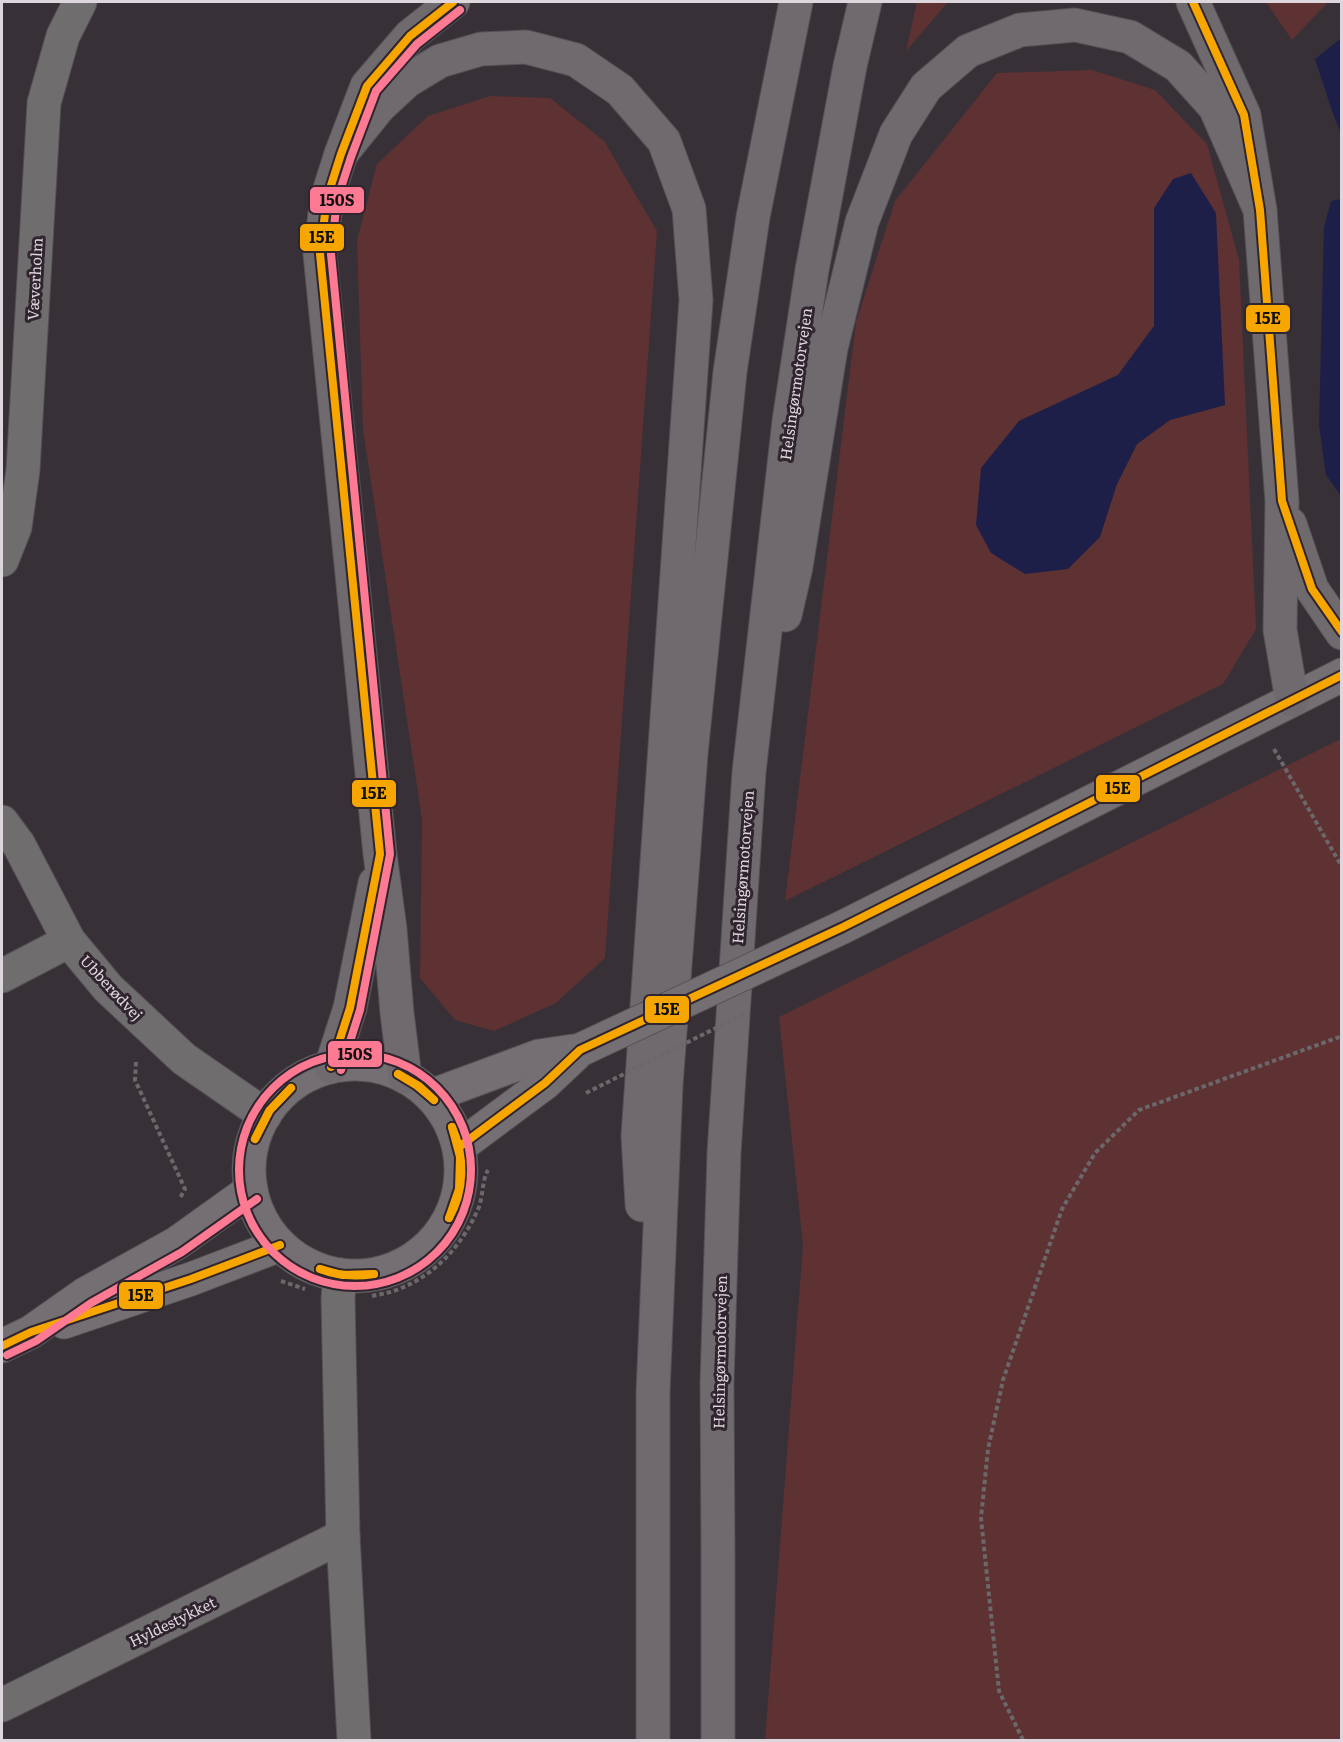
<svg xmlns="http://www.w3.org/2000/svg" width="1343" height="1742" viewBox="0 0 1343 1742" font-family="Literata,serif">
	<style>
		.green { fill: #5e3132; fill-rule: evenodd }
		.water { fill: #1e1f49 }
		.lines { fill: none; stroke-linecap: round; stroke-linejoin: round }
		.street-casing { stroke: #545054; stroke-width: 35 }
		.secondary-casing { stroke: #545054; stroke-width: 35 }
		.highway-casing { stroke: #545054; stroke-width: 35 }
		.path { stroke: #6b676a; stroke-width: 4; stroke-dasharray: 4.5 3; stroke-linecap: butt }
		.street { stroke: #706d6f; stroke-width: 33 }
		.secondary { stroke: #736f72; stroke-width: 33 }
		.highway { stroke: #6f6a6e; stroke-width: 33 }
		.secondary-bridge-casing { stroke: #545054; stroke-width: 35; stroke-linecap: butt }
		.path-bridge { stroke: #6b676a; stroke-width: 4; stroke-dasharray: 4.5 3; stroke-linecap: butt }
		.secondary-bridge { stroke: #736f72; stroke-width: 33 }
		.bus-1-casing { stroke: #30252f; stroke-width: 12 }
		.bus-2-casing { stroke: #30252f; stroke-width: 12 }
		.bus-1 { stroke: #f7a600; stroke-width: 8 }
		.bus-2 { stroke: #fe7a93; stroke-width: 8 }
		.labels { text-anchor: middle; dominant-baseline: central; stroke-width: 6; stroke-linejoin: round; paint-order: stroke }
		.street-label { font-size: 15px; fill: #ded6dd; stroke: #30252f }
		.line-badge { stroke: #30252f; stroke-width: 2 }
		.pale-badge-label { font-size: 16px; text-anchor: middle; font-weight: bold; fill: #111 }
	</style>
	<rect width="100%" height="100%" fill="#373137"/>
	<g class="green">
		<path d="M 917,2 L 948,2 L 906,51 Z"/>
		<path d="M 1266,2 L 1328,2 L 1292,40 Z"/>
		<path d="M 1092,70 L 1155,90 L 1207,144 L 1239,260 L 1256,629 L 1223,684 L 785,901 L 856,322 L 895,201 L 997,73 ZM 1154,208 L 1225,405 L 1170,420 L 1137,444 L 1117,484 L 1019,421 L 1118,375 L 1154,326 Z"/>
		<path d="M 490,96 L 550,98 L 604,141 L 657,231 L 605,958 L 556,1003 L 494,1031 L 455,1020 L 420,978 L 422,819 L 363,429 L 357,240 L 377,164 L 428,116 Z"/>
		<path d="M 1341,739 L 1341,1740 L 765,1740 L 803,1245 L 779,1017 Z"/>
	</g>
	<g class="water">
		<path d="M 1341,38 L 1341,134 L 1333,114 L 1315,59 Z"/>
		<path d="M 1191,173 L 1216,213 L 1225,405 L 1170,420 L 1137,444 L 1117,484 L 1100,537 L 1068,569 L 1025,574 L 991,553 L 976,525 L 981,468 L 1019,421 L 1118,375 L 1154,326 L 1154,208 L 1173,179 Z"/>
		<path d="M 1341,199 L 1342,199 L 1341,496 L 1326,475 L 1319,425 L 1324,227 L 1331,201 Z"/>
	</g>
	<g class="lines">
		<g class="street-casing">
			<g id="street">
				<path d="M 2,560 L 15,527 L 23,470 L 44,103 L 63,36 L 80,2"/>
				<path d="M 2,822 L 19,845 L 69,941 L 108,988 L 184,1059 L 265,1115"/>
				<path d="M 2,976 L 69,941"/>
				<path d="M 340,1275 L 338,1298 L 343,1536 L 354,1740"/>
				<path d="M 2,1705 L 343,1536"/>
			</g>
		</g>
		<g class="secondary-casing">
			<g id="secondary">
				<path d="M 843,927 L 1342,675"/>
				<circle cx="355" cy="1170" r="106"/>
				<path d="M 431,1096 L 539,1056 L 580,1050"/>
				<path d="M 459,1147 L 545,1083 L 580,1050"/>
				<path d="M 64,1322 L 191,1279 L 280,1245"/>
				<path d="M 2,1346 L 31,1332 L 85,1294 L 177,1243 L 251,1190"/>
			</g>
		</g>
		<g class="highway-casing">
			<g id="highway">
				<path d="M 1193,2 L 1244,115 L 1260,210 L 1282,501 L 1280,630 L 1292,700"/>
				<path d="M 341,154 L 379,107 L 407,81 L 440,61 L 481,49 L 526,47 L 576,60 L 620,90 L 664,141 L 689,209 L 696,300 L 638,1136 L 642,1205"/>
				<path d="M 1290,524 L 1312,589 L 1342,633"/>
				<path d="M 785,615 L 796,567 L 831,348 L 862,222 L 896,134 L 926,87 L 968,51 L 1020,30 L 1075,25 L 1130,37 L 1178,66 L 1215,107 L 1260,210"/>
				<path d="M 331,1067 L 350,1008 L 375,883"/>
				<path d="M 405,1077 L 397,1013 L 390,929 L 380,854 L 320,254 L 327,198 L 341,154 L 367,86 L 410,36 L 453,2"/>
				<path d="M 653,1740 L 653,1393 L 666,1085 L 691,754 L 730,372 L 753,217 L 796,2"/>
				<path d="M 718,1740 L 718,1553 L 717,1383 L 724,1153 L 749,772 L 789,421 L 812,270 L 850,66 L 865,2"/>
			</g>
		</g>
		<g class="path">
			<path d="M 1274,749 L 1342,867"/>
			<path d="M 136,1062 L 135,1080 L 185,1189 L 180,1198"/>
			<path d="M 281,1281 L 305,1289"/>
			<path d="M 372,1296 C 381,1294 390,1293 399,1289 C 437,1274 463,1244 479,1207 C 483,1195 482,1181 488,1170"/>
			<path d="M 1023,1740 L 999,1691 L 981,1518 L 988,1449 L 1003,1380 L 1062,1209 L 1095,1153 L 1139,1110 L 1342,1036"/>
		</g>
		<use href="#street" class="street"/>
		<use href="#secondary" class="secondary"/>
		<use href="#highway" class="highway"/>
		<g class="secondary-bridge-casing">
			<path id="secondary-bridge" d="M 580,1050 L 843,927"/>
		</g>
		<path class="path-bridge" d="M 586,1093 L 744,1014"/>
		<use href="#secondary-bridge" class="secondary-bridge"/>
		<g class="bus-1-casing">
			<g id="bus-1">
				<path d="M 1193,2 L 1244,115 L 1260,210 L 1282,501 L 1312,589 L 1342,632"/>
				<path d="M 331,1067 L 350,1008 L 380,854 L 320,254 L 327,198 L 341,154 L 367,86 L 410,36 L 453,2"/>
				<path d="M 398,1074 L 419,1086 L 434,1100"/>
				<path d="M 398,1074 L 416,1085 L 434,1100"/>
				<path d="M 255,1139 L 269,1111 L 291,1088"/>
				<path d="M 255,1139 L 270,1110 L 291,1088"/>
				<path d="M 459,1147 L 545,1083 L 580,1050 L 843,927 L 1342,675"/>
				<path d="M 449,1218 L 459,1189 L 460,1157 L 452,1127"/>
				<path d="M 449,1218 C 465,1190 465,1156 452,1127"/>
				<path d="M 320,1269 L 342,1275 L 374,1274"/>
				<path d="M 320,1269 C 338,1276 355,1277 374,1274"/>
				<path d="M 2,1346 L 31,1332 L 191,1279 L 280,1245"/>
			</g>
		</g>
		<g class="bus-2-casing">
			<g id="bus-2">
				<circle cx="355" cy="1170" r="116"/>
				<path d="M 341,1070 L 360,1010 L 390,854 L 331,254 L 337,200 L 351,157 L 376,91 L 417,44 L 460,10"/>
				<path d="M 7,1355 L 36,1341 L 91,1303 L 182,1252 L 257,1199"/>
			</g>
		</g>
		<use href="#bus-1" class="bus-1"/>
		<use href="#bus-2" class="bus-2"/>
	</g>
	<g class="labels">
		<g class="street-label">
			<text transform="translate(34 279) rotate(-87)">Væverholm</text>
			<text transform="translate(795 384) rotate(-82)">Helsingørmotorvejen</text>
			<text transform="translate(742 867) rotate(-86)">Helsingørmotorvejen</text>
			<text transform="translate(112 987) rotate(47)">Ubberødvej</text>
			<text transform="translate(719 1352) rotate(-89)">Helsingørmotorvejen</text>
			<text transform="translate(172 1621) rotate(-26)">Hyldestykket</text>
		</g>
	</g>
	<g class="line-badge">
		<rect x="309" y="186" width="56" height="28" rx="6" fill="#fe7a93"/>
		<rect x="299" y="223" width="46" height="29" rx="6" fill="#f7a600"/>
		<rect x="1245" y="304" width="46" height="29" rx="6" fill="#f7a600"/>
		<rect x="1095" y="774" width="46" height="29" rx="6" fill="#f7a600"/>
		<rect x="351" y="779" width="46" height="29" rx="6" fill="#f7a600"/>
		<rect x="644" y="995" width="46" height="29" rx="6" fill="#f7a600"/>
		<rect x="327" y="1040" width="56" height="28" rx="6" fill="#fe7a93"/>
		<rect x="118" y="1281" width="46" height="29" rx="6" fill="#f7a600"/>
	</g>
	<g class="pale-badge-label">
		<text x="337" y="206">150S</text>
		<text x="322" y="243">15E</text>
		<text x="1268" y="324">15E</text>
		<text x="1118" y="794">15E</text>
		<text x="374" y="799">15E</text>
		<text x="667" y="1015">15E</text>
		<text x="355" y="1060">150S</text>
		<text x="141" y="1301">15E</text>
	</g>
	<rect width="1343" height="1742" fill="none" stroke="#ded6dd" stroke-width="6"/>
</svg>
